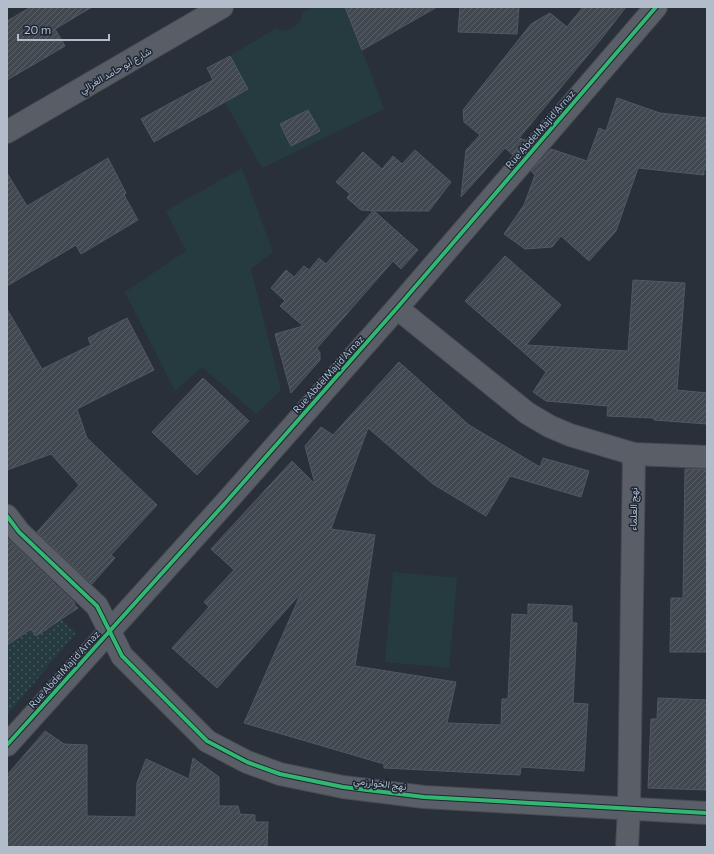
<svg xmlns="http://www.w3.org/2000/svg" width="714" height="854" viewBox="0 0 714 854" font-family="Commissioner,Vazirmatn,sans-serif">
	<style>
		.grass { fill: url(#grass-dots) }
		.garden { fill: #263b40 }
		.building { fill: url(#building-hatch); stroke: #515861 }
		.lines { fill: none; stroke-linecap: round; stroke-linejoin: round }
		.minor-casing { stroke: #464b52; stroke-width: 24 }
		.secondary-casing { stroke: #464b52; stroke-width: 24 }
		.minor { stroke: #5a5f67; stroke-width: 22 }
		.secondary { stroke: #595d65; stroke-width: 22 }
		.cycleway-casing { stroke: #1c2635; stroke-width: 6 }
		.cycleway { stroke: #33b770; stroke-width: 4 }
		.labels { text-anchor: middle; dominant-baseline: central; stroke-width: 3; stroke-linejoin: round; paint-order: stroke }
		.street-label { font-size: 10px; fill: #b3bccb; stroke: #1c2635 }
	</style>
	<defs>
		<pattern id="grass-dots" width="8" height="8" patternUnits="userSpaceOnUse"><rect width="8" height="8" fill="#263b40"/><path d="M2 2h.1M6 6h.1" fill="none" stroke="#43555a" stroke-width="1.8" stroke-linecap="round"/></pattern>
		<pattern id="building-hatch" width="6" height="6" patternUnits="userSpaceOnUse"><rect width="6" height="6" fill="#424850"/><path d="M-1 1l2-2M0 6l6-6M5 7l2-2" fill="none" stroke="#5b6068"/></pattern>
	</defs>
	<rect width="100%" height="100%" fill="#29303a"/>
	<path class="grass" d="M 61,619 L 76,633 L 7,715 L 7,645 L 30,628 L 36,636 Z"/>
	<g class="garden">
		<path d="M 313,7 L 345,7 L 362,50 L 384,109 L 262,168 L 225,102 L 248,89 L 230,56 L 276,28 L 285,31 L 300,23 L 302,13 Z"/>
		<path d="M 242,168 L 273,252 L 251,269 L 281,390 L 256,414 L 202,367 L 175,391 L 125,292 L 186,251 L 166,211 Z"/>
		<path d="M 393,572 L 457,578 L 449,668 L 385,662 Z"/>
	</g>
	<g class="building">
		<path d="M 31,7 L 92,7 L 55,29 L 65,46 L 7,80 L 7,21 Z"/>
		<path d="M 345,7 L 437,7 L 362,50 Z"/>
		<path d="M 460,7 L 519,7 L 517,34 L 458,32 Z"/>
		<path d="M 583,7 L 626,7 L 602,38 L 519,138 L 525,140 L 513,155 L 505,148 L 461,197 L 466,150 L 480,135 L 464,122 L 463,110 L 531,24 L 550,13 L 567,27 Z"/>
		<path d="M 230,56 L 248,89 L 154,142 L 141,119 L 213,80 L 207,68 Z"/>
		<path d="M 617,98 L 660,113 L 707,118 L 707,170 L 704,169 L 704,175 L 638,168 L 616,231 L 589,261 L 561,236 L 552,247 L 525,249 L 504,234 L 524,205 L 535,175 L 531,171 L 551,149 L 587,161 L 599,128 L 606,131 Z"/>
		<path d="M 308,110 L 320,131 L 291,146 L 280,124 Z"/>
		<path d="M 415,150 L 451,182 L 429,211 L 374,211 L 418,250 L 401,269 L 393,261 L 317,348 L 320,353 L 320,360 L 291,393 L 275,334 L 303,326 L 280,306 L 285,301 L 271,288 L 286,270 L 294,277 L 304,266 L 309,270 L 319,258 L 326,264 L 373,211 L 361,210 L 347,198 L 350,194 L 336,182 L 363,152 L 382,169 L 393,156 L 402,164 Z"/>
		<path d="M 108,158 L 126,193 L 124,195 L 138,220 L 81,254 L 76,245 L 7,286 L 7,173 L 27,206 Z"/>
		<path d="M 505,256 L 561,305 L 526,345 L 628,351 L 633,280 L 685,283 L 677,390 L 707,393 L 707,424 L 654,420 L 654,418 L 607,416 L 608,406 L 546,401 L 533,392 L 546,372 L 465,301 Z"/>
		<path d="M 7,309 L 42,369 L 91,345 L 88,338 L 127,318 L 154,370 L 77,409 L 87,438 L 157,505 L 111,555 L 115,558 L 92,584 L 37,532 L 79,485 L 51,454 L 7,470 Z"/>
		<path d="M 399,362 L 469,425 L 540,467 L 543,458 L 589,471 L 581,497 L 510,476 L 486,516 L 433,484 L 368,428 L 331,529 L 375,535 L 355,666 L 456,682 L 447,723 L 501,725 L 502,699 L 508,699 L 512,614 L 528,615 L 528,604 L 572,606 L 572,623 L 577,623 L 573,703 L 588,704 L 584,771 L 521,767 L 520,775 L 384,768 L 384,764 L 244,723 L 301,593 L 217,688 L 172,648 L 209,607 L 204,602 L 234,570 L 211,549 L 292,461 L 315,484 L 305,446 L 321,427 L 333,435 Z"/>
		<path d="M 203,378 L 249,421 L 197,475 L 152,432 Z"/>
		<path d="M 685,469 L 707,469 L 707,652 L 670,652 L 671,598 L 683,598 Z"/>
		<path d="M 7,538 L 75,603 L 74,604 L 78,608 L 36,636 L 31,629 L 7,645 Z"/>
		<path d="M 658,698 L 707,700 L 707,790 L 648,788 L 651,719 L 657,719 Z"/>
		<path d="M 45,731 L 64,744 L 87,745 L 87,816 L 136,817 L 137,783 L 146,759 L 189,779 L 193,758 L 219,777 L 219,806 L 238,806 L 240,814 L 255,815 L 255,822 L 268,822 L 267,847 L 7,847 L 7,775 Z"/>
	</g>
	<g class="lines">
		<g class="minor-casing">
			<g id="minor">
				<path d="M 397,308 L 527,413 L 549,426 L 570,435 L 634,454 L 707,457"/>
				<path d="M 7,516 L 19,532 L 97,606 L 122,656 L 207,741 L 247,762 L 280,774 L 343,787 L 424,797 L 707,813"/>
				<path d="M 7,745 L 227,501 L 397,308 L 656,7"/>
				<path d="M 627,847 L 629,809 L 634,454"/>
			</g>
		</g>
		<g class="secondary-casing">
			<path id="secondary" d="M 7,132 L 222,7"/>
		</g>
		<use href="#minor" class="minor"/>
		<use href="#secondary" class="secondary"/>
		<g class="cycleway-casing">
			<g id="cycleway">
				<path d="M 7,516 L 19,532 L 97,606 L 122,656 L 207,741 L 247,762 L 280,774 L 343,787 L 424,797 L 707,813"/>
				<path d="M 7,745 L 227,501 L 397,308 L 656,7"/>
			</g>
		</g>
		<use href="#cycleway" class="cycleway"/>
	</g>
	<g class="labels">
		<g class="street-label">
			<text transform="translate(115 70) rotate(-30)">شارع أبو حامد الغزالي</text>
			<text transform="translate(540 129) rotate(-49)">Rue AbdelMajid Arnaz</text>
			<text transform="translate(328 374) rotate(-48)">Rue AbdelMajid Arnaz</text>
			<text transform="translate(633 509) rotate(-89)">نهج العلماء</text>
			<text transform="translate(64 669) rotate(-48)">Rue AbdelMajid Arnaz</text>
			<text transform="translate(380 783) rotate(7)">نهج الخوارزمي</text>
		</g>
	</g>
	<rect width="714" height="854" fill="none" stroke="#b3bccb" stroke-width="16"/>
	<path d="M18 34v6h91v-6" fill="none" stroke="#b3bccb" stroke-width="2"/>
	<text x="24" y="34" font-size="12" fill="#b3bccb" stroke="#1c2635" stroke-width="3" paint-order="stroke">20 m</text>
</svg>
